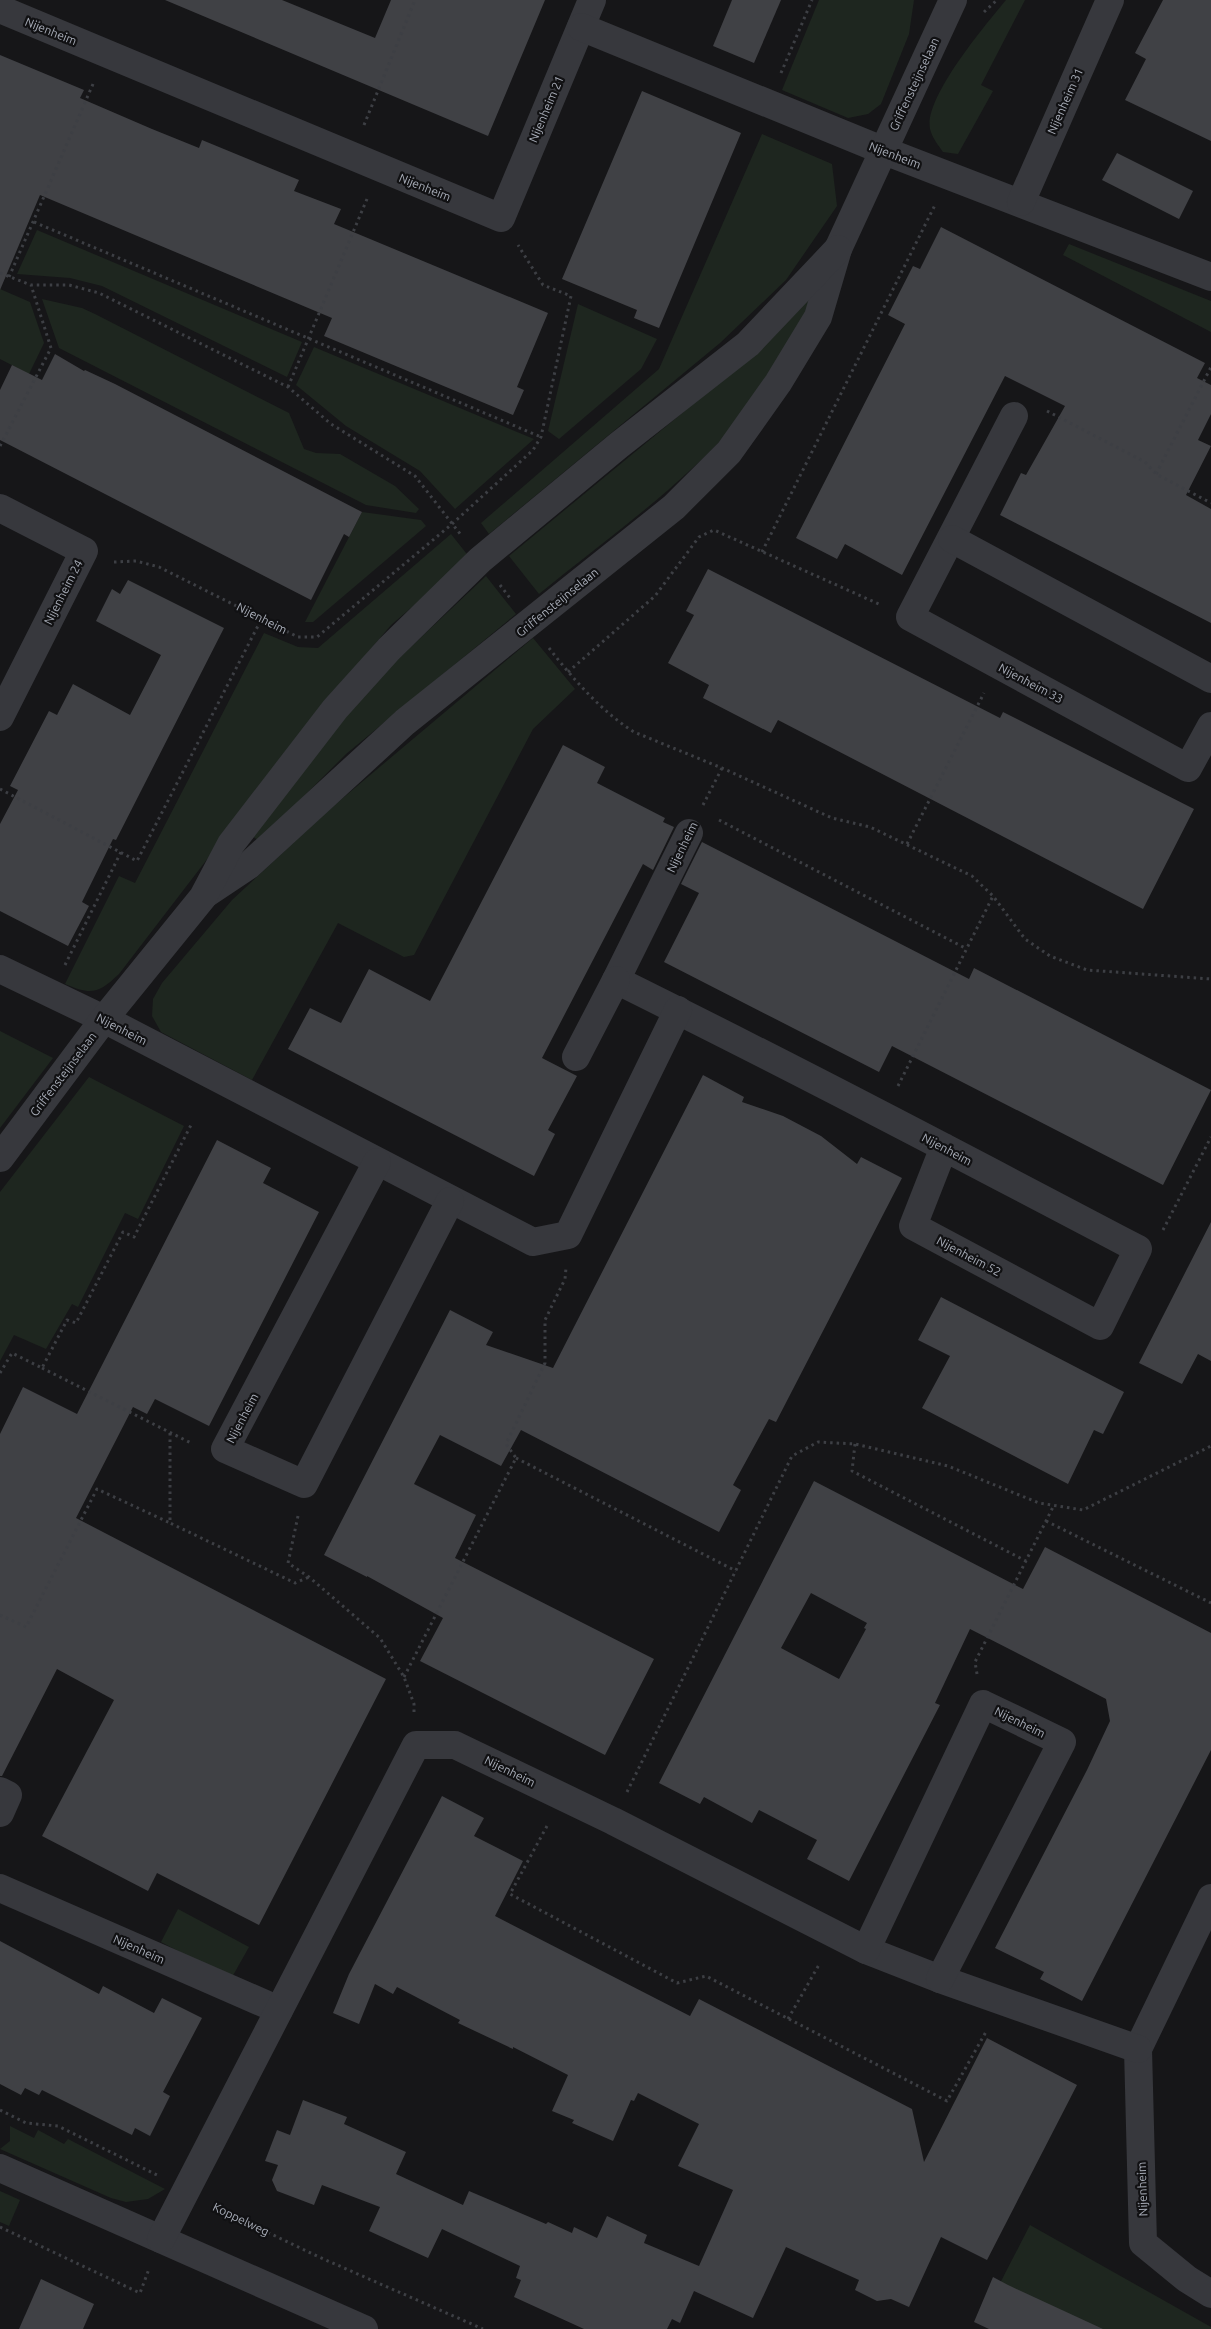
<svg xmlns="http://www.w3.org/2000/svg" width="1211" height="2329" viewBox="0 0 1211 2329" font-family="Ubuntu,sans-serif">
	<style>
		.green { fill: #1e261f }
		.building { fill: #404145; fill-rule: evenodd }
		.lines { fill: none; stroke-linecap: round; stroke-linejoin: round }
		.path { stroke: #3d3f44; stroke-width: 3; stroke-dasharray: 2.5 4; stroke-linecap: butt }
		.minor { stroke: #37383d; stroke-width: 28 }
		.labels { text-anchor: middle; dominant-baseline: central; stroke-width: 4.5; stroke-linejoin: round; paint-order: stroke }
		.street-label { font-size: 12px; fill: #a8adb8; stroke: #111113 }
	</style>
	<rect width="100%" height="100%" fill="#161618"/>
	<g class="green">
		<path d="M 819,0 L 914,0 L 909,34 L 881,104 L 868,114 L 848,118 L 782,90 Z"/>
		<path d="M 1006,0 L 1025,0 L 981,85 L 993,91 L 958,154 L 943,152 C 939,146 933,139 931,132 C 919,103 987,23 1006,0 Z"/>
		<path d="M 762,134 L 832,164 L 837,206 L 786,280 L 720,343 L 489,534 L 481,523 L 659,369 Z"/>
		<path d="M 37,230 L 302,342 L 287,377 L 102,286 L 70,278 L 17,274 Z"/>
		<path d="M 1069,244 L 1211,301 L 1211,332 L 1063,255 Z"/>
		<path d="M 0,289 L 30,302 L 44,343 L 29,374 L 0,359 Z"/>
		<path d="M 805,296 L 813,299 C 791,344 768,388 735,425 C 679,488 604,541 539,594 L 509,556 L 761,348 Z"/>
		<path d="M 42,299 L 82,308 L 95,314 L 289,413 L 304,449 L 316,453 L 340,454 L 395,486 L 419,509 L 416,513 L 366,505 L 59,348 Z"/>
		<path d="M 578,304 L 657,339 L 641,369 L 559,439 L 548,431 Z"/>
		<path d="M 314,347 L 534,439 L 455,509 L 420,471 L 346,426 L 296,385 Z"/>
		<path d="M 362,512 L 421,520 L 426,526 L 313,622 L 305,622 Z"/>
		<path d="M 451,534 L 470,558 L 391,625 L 343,682 L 119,974 C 98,994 91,995 65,984 L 119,876 L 135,883 L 264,633 L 298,647 L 318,648 Z"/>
		<path d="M 486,576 L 516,614 L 346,754 L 259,841 L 252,836 L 341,721 L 379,677 Z"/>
		<path d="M 533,638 L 575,689 L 533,729 L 414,955 L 404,957 L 338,923 L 252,1080 L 161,1032 L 152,1016 L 153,999 L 162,983 L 232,900 L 331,808 Z"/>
		<path d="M 0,1031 L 53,1058 L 0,1128 Z"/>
		<path d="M 89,1077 L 184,1126 L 138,1219 L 125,1213 L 78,1307 L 72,1304 L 46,1349 L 14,1335 L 0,1361 L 0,1192 Z"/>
		<path d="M 178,1909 L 249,1947 L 231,1979 L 161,1942 Z"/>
		<path d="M 10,2126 L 34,2138 L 38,2130 L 64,2144 L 68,2139 L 165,2189 L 148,2199 L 126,2202 L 111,2198 L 0,2149 L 10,2141 Z"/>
		<path d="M 0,2191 L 20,2200 L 9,2226 L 0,2222 Z"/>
		<path d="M 1030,2225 L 1211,2327 L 1211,2329 L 1069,2329 L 996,2291 Z"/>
	</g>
	<g class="building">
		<path d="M 165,0 L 282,0 L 375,38 L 391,0 L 545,0 L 488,136 Z"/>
		<path d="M 732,0 L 781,0 L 754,63 L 713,46 Z"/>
		<path d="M 1163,0 L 1211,0 L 1211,141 L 1125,100 L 1146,59 L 1135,53 Z"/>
		<path d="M 0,55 L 84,90 L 80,98 L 152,129 L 199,148 L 202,140 L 299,180 L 294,191 L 341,209 L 334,224 L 548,313 L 517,387 L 524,390 L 513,415 L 324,336 L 332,318 L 40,195 L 0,290 Z"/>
		<path d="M 642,91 L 741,133 L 659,328 L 634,318 L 637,310 L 562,279 Z"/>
		<path d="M 1117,153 L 1193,191 L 1179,219 L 1102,180 Z"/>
		<path d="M 941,227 L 1205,363 L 1197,378 L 1211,385 L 1211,414 L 1198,440 L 1211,446 L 1186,495 L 1211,509 L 1211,623 L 1000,515 L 1021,473 L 1026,475 L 1065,406 L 1005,376 L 902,575 L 845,544 L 837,559 L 796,538 L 905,324 L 888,315 L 913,266 L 920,269 Z"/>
		<path d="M 55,354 L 84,371 L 85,370 L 115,384 L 362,512 L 349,537 L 344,534 L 311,600 L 0,440 L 0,390 L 12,365 L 42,380 Z"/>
		<path d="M 708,569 L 1000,718 L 1003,712 L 1194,809 L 1143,909 L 778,720 L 771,733 L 703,698 L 709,685 L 668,663 L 694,615 L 686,611 Z"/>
		<path d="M 128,580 L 224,628 L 116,840 L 113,839 L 82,902 L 89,906 L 68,946 L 0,911 L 0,824 L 18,790 L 10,786 L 49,711 L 57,715 L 73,684 L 130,715 L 161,655 L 96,621 L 112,589 L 120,594 Z"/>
		<path d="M 563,745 L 605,767 L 597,783 L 665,818 L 663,822 L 674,827 L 653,870 L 643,864 L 542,1058 L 577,1076 L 548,1130 L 555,1134 L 534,1176 L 288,1049 L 310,1008 L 341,1023 L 369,969 L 430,1001 Z"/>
		<path d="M 702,842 L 969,979 L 974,968 L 1211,1090 L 1163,1185 L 892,1046 L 879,1072 L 664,962 L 699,893 L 681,884 Z"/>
		<path d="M 703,1075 L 744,1097 L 742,1102 L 783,1116 L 821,1136 L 857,1164 L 861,1157 L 902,1178 L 776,1422 L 769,1419 L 733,1485 L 741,1490 L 719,1532 L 521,1430 L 501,1466 L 440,1435 L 414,1484 L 476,1515 L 455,1558 L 654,1659 L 605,1755 L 420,1661 L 443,1618 L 367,1576 L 367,1577 L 324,1555 L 450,1310 L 493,1332 L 486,1345 L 553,1368 Z"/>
		<path d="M 217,1140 L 271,1168 L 263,1183 L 319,1212 L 209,1426 L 155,1399 L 147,1414 L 133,1407 L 76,1518 L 386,1679 L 259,1925 L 157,1873 L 148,1891 L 42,1836 L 114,1700 L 57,1669 L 2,1776 L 0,1776 L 0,1434 L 23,1387 L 77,1414 Z"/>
		<path d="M 1211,1222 L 1211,1361 L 1198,1354 L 1182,1384 L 1139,1363 Z"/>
		<path d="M 941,1297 L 1124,1392 L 1103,1434 L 1094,1430 L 1068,1484 L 922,1408 L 950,1356 L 918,1340 Z"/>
		<path d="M 814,1481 L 1023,1589 L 1045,1547 L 1211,1633 L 1211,1750 L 1082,2001 L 1040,1979 L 1044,1972 L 995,1948 L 1087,1770 L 1110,1721 L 1106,1699 L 1054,1672 L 970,1629 L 935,1703 L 940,1705 L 849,1881 L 807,1859 L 817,1840 L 759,1810 L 752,1823 L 704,1797 L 700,1804 L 659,1783 ZM 811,1593 L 867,1623 L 864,1628 L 866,1629 L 839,1679 L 781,1648 Z"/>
		<path d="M 442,1796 L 484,1818 L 474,1836 L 523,1861 L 495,1916 L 690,2016 L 699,1999 L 912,2109 L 924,2162 L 987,2038 L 1077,2085 L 987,2260 L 941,2237 L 909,2307 L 891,2299 L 877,2301 L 855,2290 L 859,2280 L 786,2247 L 753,2318 L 694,2291 L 680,2323 L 672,2319 L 667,2329 L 584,2329 L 514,2297 L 521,2280 L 516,2278 L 520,2266 L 442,2229 L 428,2258 L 369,2231 L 380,2207 L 322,2185 L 314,2205 L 277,2191 L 272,2180 L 278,2165 L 265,2161 L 277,2130 L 290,2135 L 303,2100 L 347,2117 L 344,2124 L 406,2152 L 396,2174 L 463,2205 L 469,2191 L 546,2224 L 548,2222 L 572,2233 L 574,2227 L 597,2238 L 607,2216 L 647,2235 L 644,2243 L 699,2266 L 733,2190 L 678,2166 L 699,2124 L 638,2093 L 634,2101 L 631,2100 L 613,2141 L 572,2123 L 574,2120 L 552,2111 L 568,2075 L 513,2047 L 513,2049 L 458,2023 L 460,2020 L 397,1987 L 393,1994 L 375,1984 L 359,2024 L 333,2013 L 349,1974 Z"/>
		<path d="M 0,1941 L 99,1994 L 103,1986 L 154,2013 L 162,1998 L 202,2018 L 163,2092 L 170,2096 L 150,2136 L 135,2128 L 132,2135 L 42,2090 L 39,2095 L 25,2088 L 21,2095 L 0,2084 Z"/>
		<path d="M 993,2277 L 1008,2285 L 1103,2329 L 989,2329 L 974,2322 Z"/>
		<path d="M 41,2279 L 94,2304 L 83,2329 L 19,2329 Z"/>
	</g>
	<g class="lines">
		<g class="path">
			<path d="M 984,12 L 997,0"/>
			<path d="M 781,73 L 812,0"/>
			<path d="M 364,125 L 415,0"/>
			<path d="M 34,222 L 541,437"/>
			<path d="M 0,273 L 31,285 L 69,285 L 99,293 L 288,387 L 331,424 L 415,476 L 461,535"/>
			<path d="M 9,277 L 93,84"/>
			<path d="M 288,387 L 367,199"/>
			<path d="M 1047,411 L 1145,462 L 1156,474 L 1211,503"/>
			<path d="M 0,446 L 51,348 L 31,285"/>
			<path d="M 1156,474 L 1211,367"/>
			<path d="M 762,552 L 935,205"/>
			<path d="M 114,562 L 136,561 L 159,567 L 298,637 L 317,637 L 452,524 L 533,450 L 541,437 L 571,296 L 543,285 L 518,245"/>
			<path d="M 500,585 L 510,598"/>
			<path d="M 549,648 C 573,679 601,711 634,732 L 722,768 L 832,818 L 870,827 L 972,876 L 993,896 L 1025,939 L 1050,956 L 1087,970 L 1211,979"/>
			<path d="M 568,672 L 655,596 L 699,537 L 714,530 L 881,605"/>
			<path d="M 0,789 L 137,861 L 262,618"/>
			<path d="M 703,805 L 722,768"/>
			<path d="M 719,820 L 967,949"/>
			<path d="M 907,844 L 984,693"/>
			<path d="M 65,965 L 121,852"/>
			<path d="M 898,1086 L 993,896"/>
			<path d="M 1163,1230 L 1211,1137"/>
			<path d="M 42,1368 L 193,1444"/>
			<path d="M 0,1373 L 12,1353 L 42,1368 L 67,1320 L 76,1323 L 123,1232 L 134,1237 L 192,1123"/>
			<path d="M 170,1433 L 170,1523 L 295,1583 L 309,1577"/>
			<path d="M 855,1444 L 852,1471 L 1026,1561"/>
			<path d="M 516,1458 L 736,1571"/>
			<path d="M 298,1516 L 288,1563 L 309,1577 L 380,1638 L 404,1677 L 414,1704 L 414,1712"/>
			<path d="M 1046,1521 L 1211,1603"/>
			<path d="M 0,1615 L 26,1627 L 97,1489 L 170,1523"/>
			<path d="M 977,1674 L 975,1662 L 1054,1505"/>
			<path d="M 404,1677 L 516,1458 L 506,1444 L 545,1363 L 545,1320 L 565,1279 L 566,1268"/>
			<path d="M 627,1792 L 792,1456 L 818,1442 L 855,1444 L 948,1466 L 1039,1503 L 1083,1510 L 1211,1446"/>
			<path d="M 547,1826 L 510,1894 L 677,1983 L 706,1976 L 947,2101 L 987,2030"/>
			<path d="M 788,2019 L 820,1963"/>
			<path d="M 0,2110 L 26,2123 L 58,2126 L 157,2175"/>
			<path d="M 215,2207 L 319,2257 L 483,2329"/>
			<path d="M 0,2227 L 140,2293 L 149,2269"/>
		</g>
		<g class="minor">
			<path d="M 0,9 L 501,218 L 592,0"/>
			<path d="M 581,27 L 882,150 L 1211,277"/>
			<path d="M 1021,202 L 1110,0"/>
			<path d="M 1014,416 L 910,617 L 1188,768 L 1211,726"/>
			<path d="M 0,508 L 84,551 L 0,717"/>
			<path d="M 952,539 L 1211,679"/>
			<path d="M 689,833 L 616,980 C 792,1067 965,1158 1138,1249 L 1100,1326 L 913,1226 L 944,1147"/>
			<path d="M 207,893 L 249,865 L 405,722 L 674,507 L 729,452 L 778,383 L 818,317 L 838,249 L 953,0"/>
			<path d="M 0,969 L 104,1019 L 533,1242 L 568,1235 L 678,1010"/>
			<path d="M 576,1057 L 616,980"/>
			<path d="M 0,1158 L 104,1019 L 203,897 L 231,844 L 335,709 L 389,649 L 480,560 L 619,445 L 748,344 L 838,249"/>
			<path d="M 377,1162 L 225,1449 L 304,1484 L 450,1201"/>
			<path d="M 0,1791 L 8,1795 L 0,1813"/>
			<path d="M 0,1888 L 279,2010"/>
			<path d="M 1211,1898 L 1138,2049 L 1143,2243 L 1187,2279 L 1211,2294"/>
			<path d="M 866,1950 L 940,1979 L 1138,2049"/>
			<path d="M 0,2168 L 364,2329"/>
			<path d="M 161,2239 L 416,1745 L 455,1745 L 613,1821 L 866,1950 L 983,1704 L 1062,1742 L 940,1979"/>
		</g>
	</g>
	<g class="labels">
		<g class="street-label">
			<text transform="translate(51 31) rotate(22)">Nijenheim</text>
			<text transform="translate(914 84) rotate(-65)">Griffensteijnselaan</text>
			<text transform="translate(1065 101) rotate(-66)">Nijenheim 31</text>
			<text transform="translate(546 109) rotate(-67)">Nijenheim 21</text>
			<text transform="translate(895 155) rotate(21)">Nijenheim</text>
			<text transform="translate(425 187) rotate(22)">Nijenheim</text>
			<text transform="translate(63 592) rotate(-63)">Nijenheim 24</text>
			<text transform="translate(557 602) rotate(-39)">Griffensteijnselaan</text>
			<text transform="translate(262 618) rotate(27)">Nijenheim</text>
			<text transform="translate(1031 683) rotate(28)">Nijenheim 33</text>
			<text transform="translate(682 847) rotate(-64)">Nijenheim</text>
			<text transform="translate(122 1029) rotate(27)">Nijenheim</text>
			<text transform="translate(63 1074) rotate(-53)">Griffensteijnselaan</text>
			<text transform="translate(947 1149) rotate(28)">Nijenheim</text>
			<text transform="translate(969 1256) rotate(28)">Nijenheim 52</text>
			<text transform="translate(242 1418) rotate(-62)">Nijenheim</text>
			<text transform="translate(1020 1722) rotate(26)">Nijenheim</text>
			<text transform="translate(510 1771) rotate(26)">Nijenheim</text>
			<text transform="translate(139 1949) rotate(24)">Nijenheim</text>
			<text transform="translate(1142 2189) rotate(-92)">Nijenheim</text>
			<text transform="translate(241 2219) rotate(26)">Koppelweg</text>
		</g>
	</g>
</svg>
